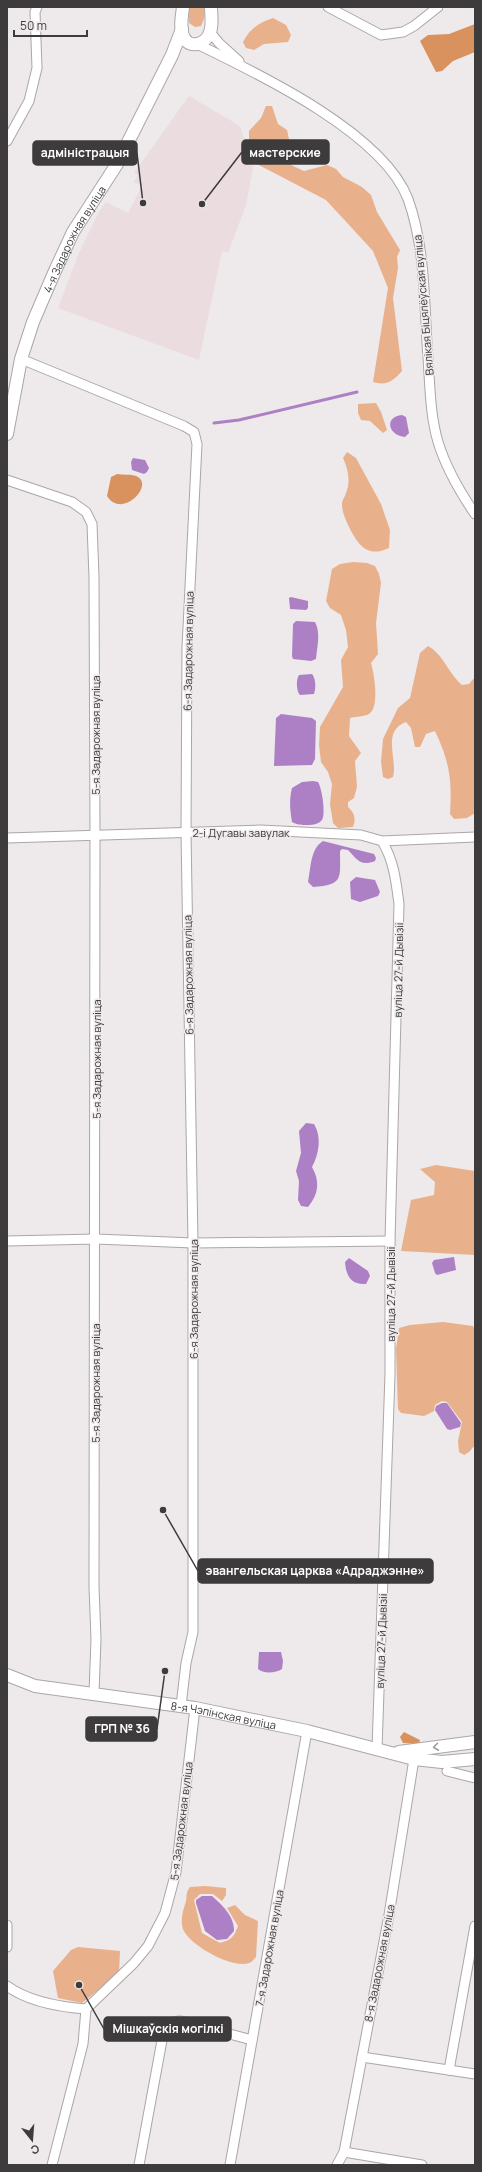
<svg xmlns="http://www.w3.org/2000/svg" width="482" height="2172" viewBox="0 0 482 2172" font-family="Manrope,sans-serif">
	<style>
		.built { fill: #ebdcdf }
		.green { fill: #e8b18c }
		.forest { fill: #d9925e }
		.water { fill: #ad80c5 }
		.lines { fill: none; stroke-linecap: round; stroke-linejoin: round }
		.stream { stroke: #ad80c5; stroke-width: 3 }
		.minor-casing { stroke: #aca6a7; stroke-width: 11 }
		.secondary-casing { stroke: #aca6a7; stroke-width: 14 }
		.minor { stroke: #fff; stroke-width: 9 }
		.secondary { stroke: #fff; stroke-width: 12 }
		.oneway { stroke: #9e9d9d }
		.labels { text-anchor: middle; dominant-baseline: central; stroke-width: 3; stroke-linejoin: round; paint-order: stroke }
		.street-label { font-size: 11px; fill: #3d3b3b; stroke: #eee9ea }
		.leader { fill: none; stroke: #3d3b3b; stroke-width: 1.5 }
		.callout-dot { fill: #3d3b3b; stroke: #eee9ea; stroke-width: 1.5 }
		.callout { fill: #3d3b3b; stroke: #3d3b3b; stroke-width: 1.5 }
		.callout-label { font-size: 12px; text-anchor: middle; font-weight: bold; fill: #fff }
	</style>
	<rect width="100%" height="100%" fill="#eee9ea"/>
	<path class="built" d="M 189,96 L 240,126 L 253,168 L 246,205 L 228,253 L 222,251 L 199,360 L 58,308 L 79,253 L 99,212 L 106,202 L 128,213 L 142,186 L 134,182 L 138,175 L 134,173 Z"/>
	<g class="green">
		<path d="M 189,7 L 205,7 L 204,19 L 201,26 L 195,27 L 189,23 Z"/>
		<path d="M 273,18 L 286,25 L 291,35 L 288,42 L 264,44 L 254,50 L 246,48 L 243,42 C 250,28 259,23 273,18 Z"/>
		<path d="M 266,106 L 272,106 L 278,124 L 287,130 L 289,139 L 282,145 L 281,152 L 291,165 L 304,171 L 327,165 L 336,169 L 343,177 L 362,187 L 371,195 L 377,212 L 400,250 L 397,257 L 398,268 L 393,298 L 402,371 C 393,381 387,386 373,382 L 388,288 L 373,251 L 326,200 L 253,162 L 249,146 L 249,131 L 261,118 Z"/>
		<path d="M 376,403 L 381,412 L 387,430 L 383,433 L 370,421 L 361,420 L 358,413 L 358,404 Z"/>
		<path d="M 347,452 L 356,458 L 381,504 L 390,530 L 389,548 C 366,559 357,543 348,525 C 345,518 342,512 342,504 C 342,500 345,497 346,493 C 351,481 348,469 343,458 Z"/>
		<path d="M 353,562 L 367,563 L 375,566 L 379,574 L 381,583 L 376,623 L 378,654 L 371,663 C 374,673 380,707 369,714 C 364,717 356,716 350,718 L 349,736 L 361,753 L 355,761 L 357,787 L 354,798 L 348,802 L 348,807 C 355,813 356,819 353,827 L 338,828 L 333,823 L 330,804 L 332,784 L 328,772 L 321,762 L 319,745 L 320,727 L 343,687 L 341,660 L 348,647 L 346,630 L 341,615 L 330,608 L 326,601 L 332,569 L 340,564 Z"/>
		<path d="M 428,646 C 443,654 449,674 462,685 L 469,684 L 475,677 L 475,813 L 467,818 L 454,819 L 450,814 C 452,780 450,763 435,731 L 426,734 L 420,747 L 415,747 L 411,728 L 406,722 C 381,731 398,760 393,777 L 388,779 L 383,777 L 381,762 L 383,739 L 398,708 L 410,698 L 420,653 Z"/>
		<path d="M 436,1165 L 475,1171 L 475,1255 L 401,1251 L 411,1200 L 434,1195 L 435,1182 L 420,1169 Z"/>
		<path d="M 443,1322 L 473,1326 L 475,1330 L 475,1445 L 469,1452 L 464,1455 L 459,1452 L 458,1441 L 462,1422 L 447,1402 L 442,1401 L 435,1405 L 434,1411 L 424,1416 L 401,1413 L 398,1409 L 396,1349 L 399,1328 L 410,1325 Z"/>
		<path d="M 205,1886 L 226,1888 L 226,1895 L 222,1901 L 213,1894 L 200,1894 L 194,1900 L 202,1933 L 220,1943 C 231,1940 234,1937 238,1926 L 227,1908 L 235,1905 L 245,1915 L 258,1921 L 256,1957 C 254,1959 251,1963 249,1963 C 232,1969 189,1945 183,1929 C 180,1919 183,1911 186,1901 C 187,1895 186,1892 190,1887 Z"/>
		<path d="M 78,1947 L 120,1951 L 119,1973 L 82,2003 L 58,1998 L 53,1971 L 71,1950 Z"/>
	</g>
	<g class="forest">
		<path d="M 475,24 L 475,52 L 453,61 L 442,71 L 436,72 L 420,41 L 428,35 L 449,34 Z"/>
		<path d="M 117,474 C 123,475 131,474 136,476 C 156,484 122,520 107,496 L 111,477 Z"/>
		<path d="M 404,1732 L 420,1740 L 419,1744 L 403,1743 L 400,1737 Z"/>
	</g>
	<g class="water">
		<path d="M 402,415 L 406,417 L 409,433 L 405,437 C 389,436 383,417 402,415 Z"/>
		<path d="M 133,458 L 145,460 L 149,468 L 147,472 L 144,474 L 132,470 L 131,462 Z"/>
		<path d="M 291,597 L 308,601 L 308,608 L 306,610 L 290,609 L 289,598 Z"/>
		<path d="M 296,621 L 315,622 C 321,633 317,647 316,659 L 311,661 L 293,659 L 292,656 L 293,624 Z"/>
		<path d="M 312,674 C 316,679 316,688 314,694 L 300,695 C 296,691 296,679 299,675 Z"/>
		<path d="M 281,714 L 312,718 L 316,721 L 315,759 L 312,765 L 274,766 L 276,718 Z"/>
		<path d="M 313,781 L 318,782 C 322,788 326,815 322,820 C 319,824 313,825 308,825 C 301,825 298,825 292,822 C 290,809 289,800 292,788 L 302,782 Z"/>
		<path d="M 323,841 L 374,854 L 376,858 L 375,861 C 360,867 357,859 348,850 L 342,849 L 340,851 C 340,878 344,885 313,887 L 308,882 C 311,868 310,849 323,841 Z"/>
		<path d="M 356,877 L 375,880 L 380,892 L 378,896 L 360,902 L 351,899 L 350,882 Z"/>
		<path d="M 306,1123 L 314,1124 C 322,1137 319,1154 312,1167 C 320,1181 319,1194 308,1207 L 301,1206 L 298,1200 L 299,1181 L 296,1171 L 301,1153 L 299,1131 Z"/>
		<path d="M 454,1257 L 456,1270 L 437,1275 L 435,1273 L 432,1263 L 434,1260 Z"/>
		<path d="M 349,1258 L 368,1271 L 370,1276 L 366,1284 C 351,1285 346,1276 345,1262 Z"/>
		<path d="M 442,1403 L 447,1403 L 461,1423 L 460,1427 L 450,1430 L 447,1429 L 435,1410 L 436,1406 Z"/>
		<path d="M 259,1652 L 281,1652 L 283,1661 L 282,1669 C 276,1673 263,1674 258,1669 Z"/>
		<path d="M 202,1896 L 212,1896 C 223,1906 234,1916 234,1931 L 227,1939 L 217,1940 L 205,1931 L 196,1903 L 196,1900 Z"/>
	</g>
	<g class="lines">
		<path class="stream" d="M 214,423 L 239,420 L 357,392"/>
		<g class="minor-casing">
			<g id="minor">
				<path d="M 328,7 L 381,35 L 403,32 L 414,26 L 438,7"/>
				<path d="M 210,32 L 219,43 L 239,61"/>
				<path d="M 197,44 C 259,74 383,133 408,199 C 426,249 424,306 428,358 C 430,385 430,415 438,442 C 446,468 460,492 475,514"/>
				<path d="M 7,141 L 29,101 L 37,68 L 35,12 L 37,7"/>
				<path d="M 21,359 L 184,426 L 194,432 L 197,444 L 187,648 L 186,833 L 193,1243 L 193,1632 L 186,1663 L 181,1706"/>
				<path d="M 7,480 L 72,502 L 86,512 L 92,524 L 94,577 L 95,835 L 94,1587 L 96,1639 L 94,1693"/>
				<path d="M 7,838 L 261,830 L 361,835 L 382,841 L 475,837"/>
				<path d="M 7,1241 L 96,1239 L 193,1243 L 390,1241"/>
				<path d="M 377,1749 L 390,1374 L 390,1241 L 399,904 C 396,881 394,861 382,841"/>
				<path d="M 447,1771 L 475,1778"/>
				<path d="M 7,1925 L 7,1947"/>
				<path d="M 7,1986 C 29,2002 60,2007 86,2009"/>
				<path d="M 362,2057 L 475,2074"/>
				<path d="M 449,2070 L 475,1926"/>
				<path d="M 344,2152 L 422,2165"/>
				<path d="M 52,2165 L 83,2044 L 86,2009 L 134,1963 L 148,1946 L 165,1913 L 176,1872 L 195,1708"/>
				<path d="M 139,2165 L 163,2035 C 167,2026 171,2021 181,2021 L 252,2040"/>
				<path d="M 230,2165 L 307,1731"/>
				<path d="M 337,2165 L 344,2152 L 389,1915 L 414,1759"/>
			</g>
		</g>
		<g class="secondary-casing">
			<g id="secondary">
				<path d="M 183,7 C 182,16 179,29 184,38 C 191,50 207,43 210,32 C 213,25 211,14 211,7"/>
				<path id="s1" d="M 7,434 L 21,359 L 33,322 L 54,273 L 73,232 L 117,164 L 172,55 L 182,29"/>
				<path id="s2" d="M 7,1675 L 35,1686 L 195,1708 L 307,1731 L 414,1759 L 442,1762 L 475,1759"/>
				<path d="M 399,1752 L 475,1742"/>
			</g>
		</g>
		<use href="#minor" class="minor"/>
		<use href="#secondary" class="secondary"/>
	</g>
	<defs><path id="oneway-chevron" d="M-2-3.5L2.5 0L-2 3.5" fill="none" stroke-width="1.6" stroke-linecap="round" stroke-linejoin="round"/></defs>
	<use class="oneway" href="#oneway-chevron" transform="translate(436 1747) rotate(173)"/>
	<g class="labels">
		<g class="street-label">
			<text stroke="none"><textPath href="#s1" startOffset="208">4-я Задарожная вуліца</textPath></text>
			<text transform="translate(423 305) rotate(-95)">Вялікая Біцялёўская вуліца</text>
			<text transform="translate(188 651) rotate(-89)">6-я Задарожная вуліца</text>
			<text transform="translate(95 735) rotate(-90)">5-я Задарожная вуліца</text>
			<text x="241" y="832">2-і Дугавы завулак</text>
			<text transform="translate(398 970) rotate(-89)">вуліца 27-й Дывізіі</text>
			<text transform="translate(188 975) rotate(-91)">6-я Задарожная вуліца</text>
			<text transform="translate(96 1059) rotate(-90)">5-я Задарожная вуліца</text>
			<text transform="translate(390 1294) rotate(-90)">вуліца 27-й Дывізіі</text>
			<text transform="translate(193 1299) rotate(-90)">6-я Задарожная вуліца</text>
			<text transform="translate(95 1383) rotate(-90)">5-я Задарожная вуліца</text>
			<text transform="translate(381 1641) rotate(-88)">вуліца 27-й Дывізіі</text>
			<text stroke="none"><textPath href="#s2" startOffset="221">8-я Чэпінская вуліца</textPath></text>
			<text transform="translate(181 1821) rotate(-83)">5-я Задарожная вуліца</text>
			<text transform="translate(269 1948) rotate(-80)">7-я Задарожная вуліца</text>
			<text transform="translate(379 1963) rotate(-79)">8-я Задарожная вуліца</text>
		</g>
	</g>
	<path class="leader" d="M202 204L242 152M143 203L137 153M163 1510L198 1571M165 1671L157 1729M79 1985L104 2029"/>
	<g class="callout-dot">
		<circle cx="202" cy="204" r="4"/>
		<circle cx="143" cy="203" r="4"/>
		<circle cx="163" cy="1510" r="4"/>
		<circle cx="165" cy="1671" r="4"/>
		<circle cx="79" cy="1985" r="4"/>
	</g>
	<g class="callout">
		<rect x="242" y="140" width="87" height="24" rx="4"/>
		<rect x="33" y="141" width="104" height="24" rx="4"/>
		<rect x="198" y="1559" width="235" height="24" rx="4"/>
		<rect x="86" y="1717" width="71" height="24" rx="4"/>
		<rect x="104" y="2017" width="127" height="24" rx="4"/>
	</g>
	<g class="callout-label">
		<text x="285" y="157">мастерские</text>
		<text x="85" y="157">адміністрацыя</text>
		<text x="315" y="1575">эвангельская царква «Адраджэнне»</text>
		<text x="122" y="1733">ГРП № 36</text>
		<text x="168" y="2033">Мішкаўскія могілкі</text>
	</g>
	<rect width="482" height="2172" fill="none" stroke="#3d3b3b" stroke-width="16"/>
	<g transform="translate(32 2140) rotate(163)" stroke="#eee9ea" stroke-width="3" paint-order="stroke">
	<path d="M0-3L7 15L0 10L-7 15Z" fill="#3d3b3b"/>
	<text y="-6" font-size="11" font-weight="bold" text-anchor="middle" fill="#3d3b3b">С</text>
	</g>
	<path d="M14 30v6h73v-6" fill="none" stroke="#3d3b3b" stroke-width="2"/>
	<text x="20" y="30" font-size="12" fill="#3d3b3b" stroke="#eee9ea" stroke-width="3" paint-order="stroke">50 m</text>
</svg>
